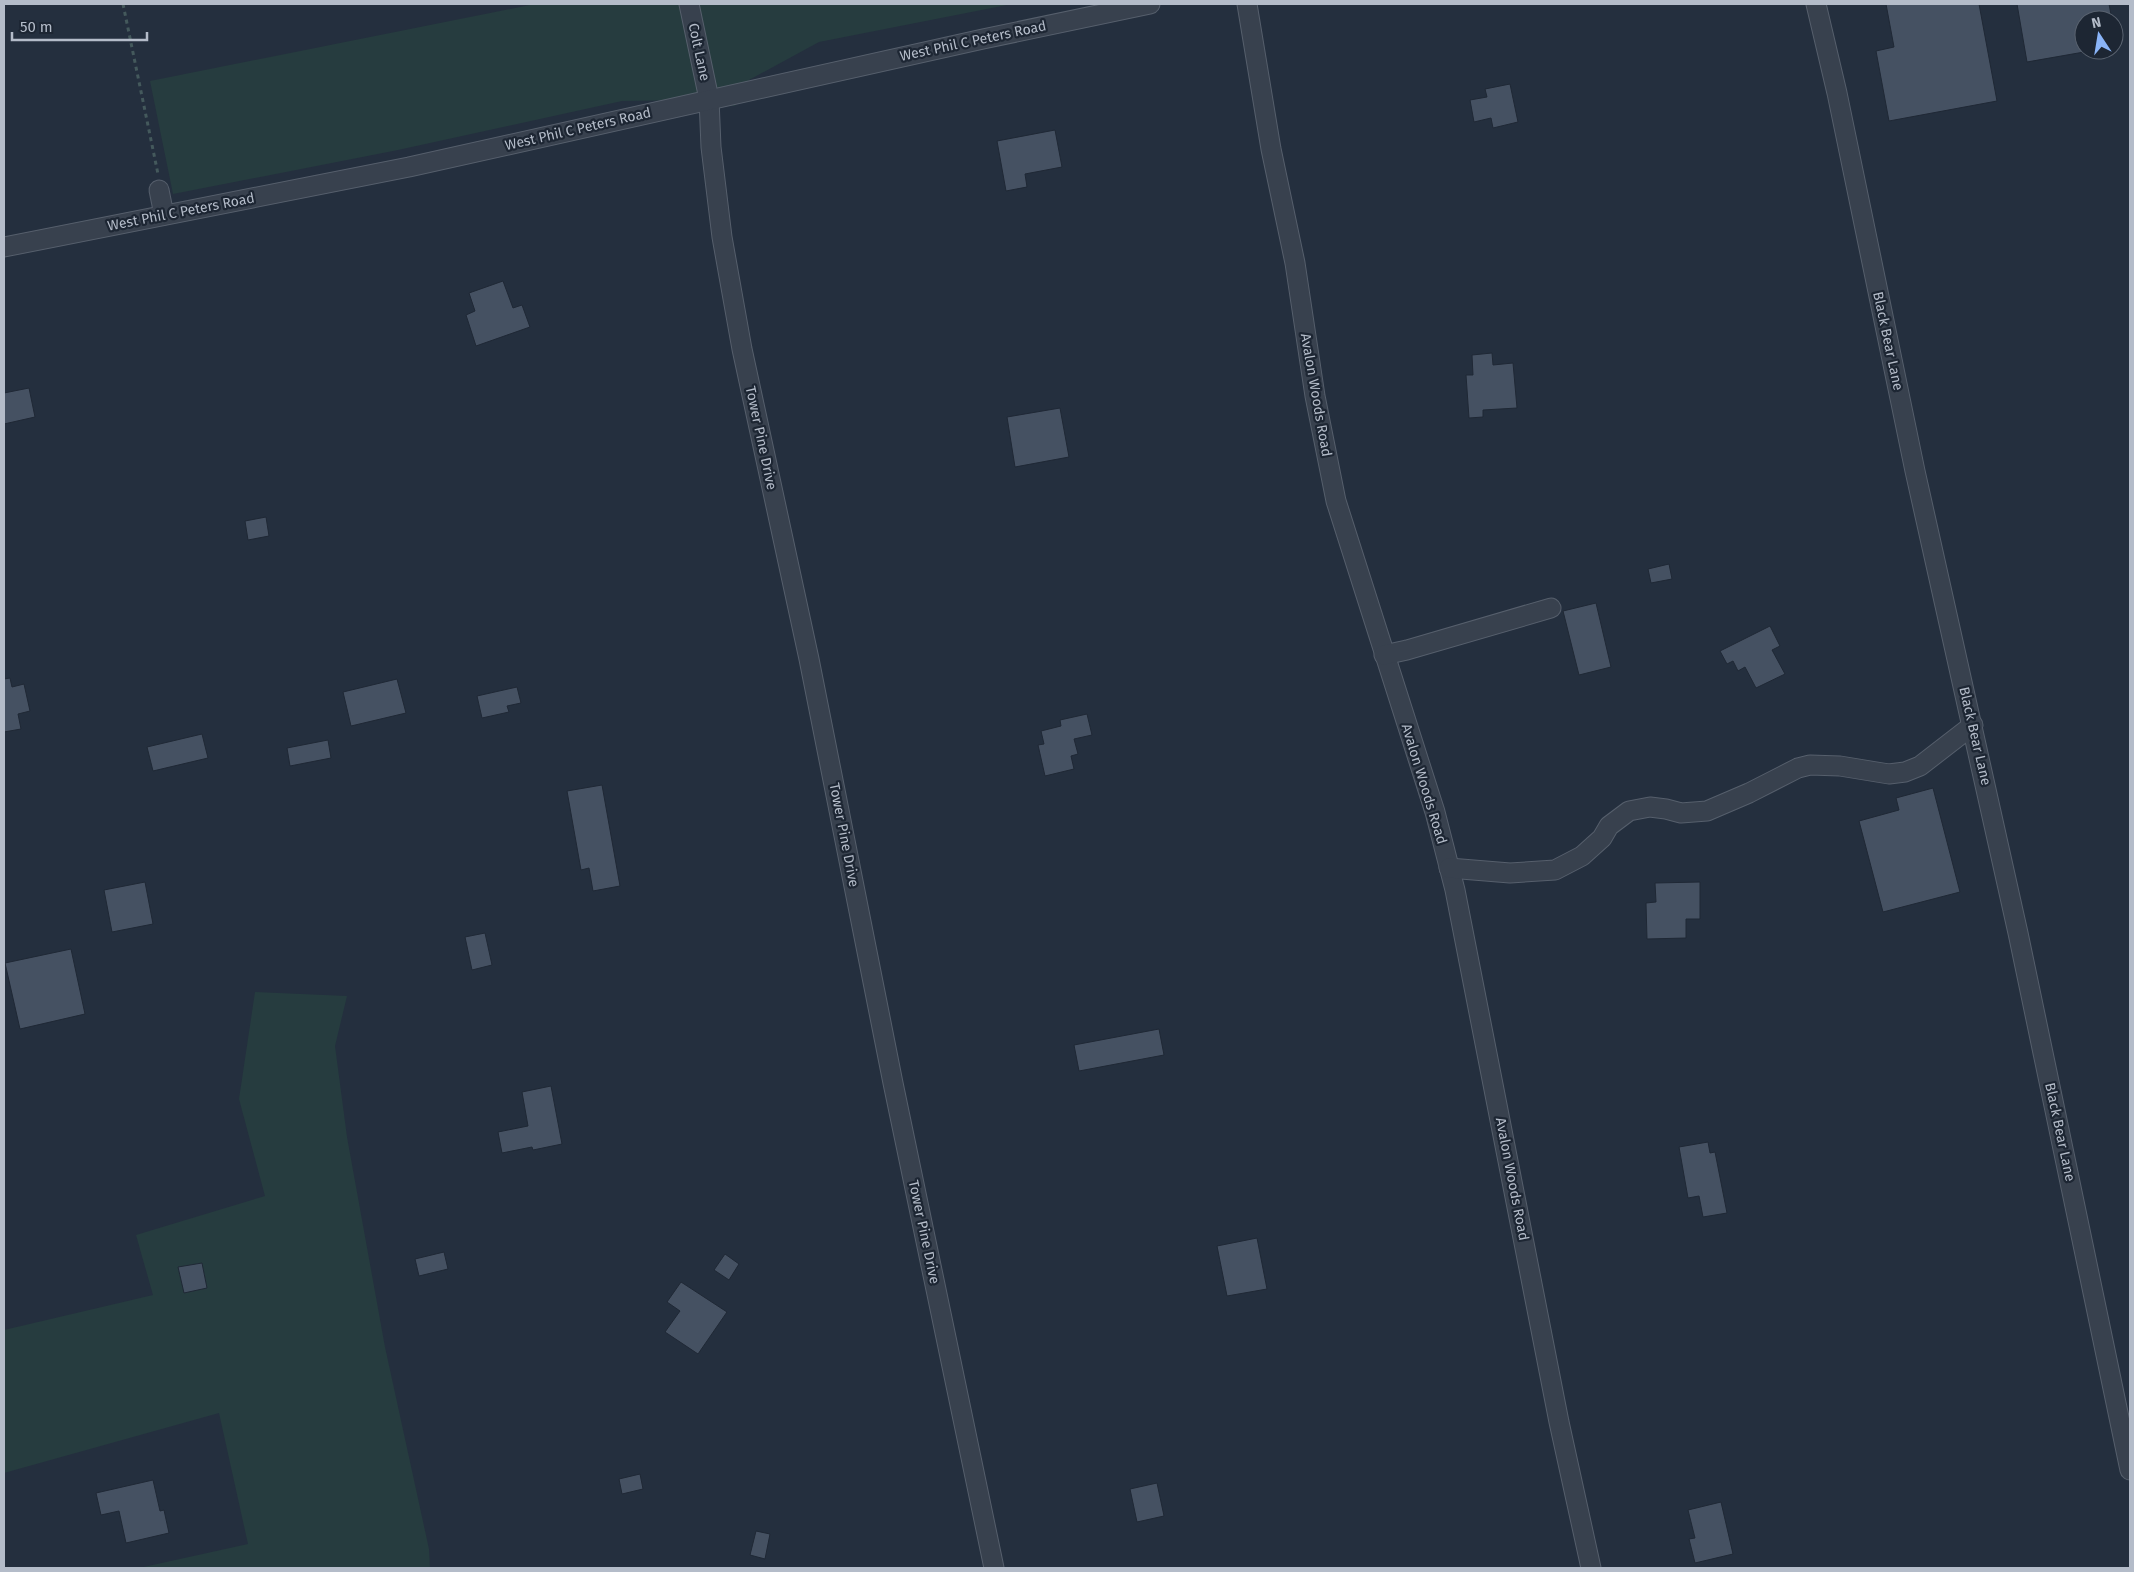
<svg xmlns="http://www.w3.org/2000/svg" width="2134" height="1572" viewBox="0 0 2134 1572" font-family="'Fira Sans',sans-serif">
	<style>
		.green { fill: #263c3f }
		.building { fill: #455162; stroke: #1f2835 }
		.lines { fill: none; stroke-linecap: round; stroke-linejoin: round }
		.minor-casing { stroke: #565f6c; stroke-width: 21 }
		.path { stroke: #44595c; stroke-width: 3; stroke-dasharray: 4 4; stroke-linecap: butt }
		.minor { stroke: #38414e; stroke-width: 19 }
		.labels { text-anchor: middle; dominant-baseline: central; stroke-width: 4.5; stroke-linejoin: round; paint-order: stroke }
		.street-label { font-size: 14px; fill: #b4bcc9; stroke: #1d2633 }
	</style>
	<rect width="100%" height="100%" fill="#242f3e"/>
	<g class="green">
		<path d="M 535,4 L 1012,4 L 819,42 L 749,80 L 735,106 L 699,100 L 622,101 L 398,150 L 173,194 L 150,81 Z"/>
		<path d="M 255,992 L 347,996 L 335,1046 L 347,1137 L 385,1347 L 429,1549 L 430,1568 L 139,1568 L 248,1544 L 219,1413 L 4,1473 L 4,1330 L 153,1295 L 136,1235 L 265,1196 L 239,1099 Z"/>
	</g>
	<g class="building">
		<path d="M 1886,4 L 1979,4 L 1997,101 L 1889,121 L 1876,51 L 1894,47 Z"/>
		<path d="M 2017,4 L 2109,4 L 2112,20 L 2084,20 L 2084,52 L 2027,62 Z"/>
		<path d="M 1510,84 L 1518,122 L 1493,128 L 1491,118 L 1474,122 L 1470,100 L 1487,97 L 1485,89 Z"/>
		<path d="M 1055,130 L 1062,167 L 1025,174 L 1027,187 L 1006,191 L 997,141 Z"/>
		<path d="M 503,281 L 513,308 L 522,305 L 530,327 L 476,346 L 466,315 L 475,311 L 469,293 Z"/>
		<path d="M 1492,353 L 1493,365 L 1513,363 L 1517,408 L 1483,410 L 1483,417 L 1469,418 L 1466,375 L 1473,375 L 1472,355 Z"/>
		<path d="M 29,388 L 35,417 L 4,424 L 4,393 Z"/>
		<path d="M 1060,408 L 1069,457 L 1015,467 L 1007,417 Z"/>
		<path d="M 266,517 L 269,536 L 248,540 L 245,521 Z"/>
		<path d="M 1669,564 L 1672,579 L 1651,583 L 1648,569 Z"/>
		<path d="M 1596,603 L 1611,667 L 1579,675 L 1563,611 Z"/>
		<path d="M 1770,626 L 1780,646 L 1772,650 L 1785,674 L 1756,688 L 1745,667 L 1738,671 L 1733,661 L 1727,664 L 1720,651 Z"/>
		<path d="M 10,678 L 12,687 L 24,684 L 30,711 L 18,714 L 21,729 L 4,732 L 4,679 Z"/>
		<path d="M 397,679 L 406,713 L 351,726 L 343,692 Z"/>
		<path d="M 517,687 L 521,703 L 507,706 L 509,712 L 482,718 L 477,696 Z"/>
		<path d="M 1087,714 L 1092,735 L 1074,739 L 1078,754 L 1071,756 L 1074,769 L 1045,776 L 1038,745 L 1044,744 L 1041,731 L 1061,726 L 1060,720 Z"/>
		<path d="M 202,734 L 208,758 L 153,771 L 147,747 Z"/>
		<path d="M 328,740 L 331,758 L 290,766 L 287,748 Z"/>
		<path d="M 602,785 L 620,886 L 593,891 L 589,868 L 581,870 L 567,791 Z"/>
		<path d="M 1933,788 L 1960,892 L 1883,912 L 1859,821 L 1899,810 L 1896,798 Z"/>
		<path d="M 145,882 L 153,924 L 112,932 L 104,890 Z"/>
		<path d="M 1700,882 L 1700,919 L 1686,919 L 1686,938 L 1647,939 L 1646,903 L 1656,902 L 1655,883 Z"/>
		<path d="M 485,933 L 492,965 L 472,970 L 465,937 Z"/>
		<path d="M 71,949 L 85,1014 L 20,1029 L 5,963 Z"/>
		<path d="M 1159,1029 L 1164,1055 L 1079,1071 L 1074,1045 Z"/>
		<path d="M 551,1086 L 562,1144 L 533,1150 L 532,1147 L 502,1153 L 498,1132 L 528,1126 L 522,1092 Z"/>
		<path d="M 1708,1142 L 1710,1153 L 1715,1152 L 1727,1213 L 1703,1217 L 1699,1196 L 1688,1198 L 1679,1147 Z"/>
		<path d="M 1257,1238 L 1267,1289 L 1227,1296 L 1217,1246 Z"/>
		<path d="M 444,1252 L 448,1269 L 419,1276 L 415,1259 Z"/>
		<path d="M 725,1254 L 739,1264 L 729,1280 L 714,1270 Z"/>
		<path d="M 202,1263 L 207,1288 L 184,1293 L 178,1267 Z"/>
		<path d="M 681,1282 L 727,1312 L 698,1354 L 665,1332 L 680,1311 L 667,1302 Z"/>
		<path d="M 640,1474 L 643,1489 L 622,1494 L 619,1479 Z"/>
		<path d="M 153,1480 L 160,1511 L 164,1510 L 169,1533 L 126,1543 L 119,1511 L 101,1515 L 96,1493 Z"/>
		<path d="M 1157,1483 L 1164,1516 L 1137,1522 L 1130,1489 Z"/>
		<path d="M 1721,1502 L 1733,1554 L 1695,1563 L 1689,1539 L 1695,1538 L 1688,1510 Z"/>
		<path d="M 756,1531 L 770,1534 L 765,1559 L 750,1555 Z"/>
	</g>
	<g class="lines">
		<g class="minor-casing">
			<g id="minor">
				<path d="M 689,4 L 709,99 L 711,147 L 722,237 L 742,349 L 809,659 L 893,1083 L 994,1568"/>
				<path d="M 1247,4 L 1271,149 L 1295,263 L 1315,396 L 1336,501 L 1435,812 L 1455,890 L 1559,1422 L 1591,1568"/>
				<path d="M 1816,4 L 1837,93 L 1915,471 L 2018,933 L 2130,1470"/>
				<path d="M 159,190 L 164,215"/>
				<path d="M 4,247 L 409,167 L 983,39 L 1150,4"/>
				<path d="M 1384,655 L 1407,650 L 1551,608"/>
				<path d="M 1449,868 L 1510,873 L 1555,870 L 1582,856 L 1602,838 L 1609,826 L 1629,811 L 1650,807 L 1666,809 L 1681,813 L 1707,811 L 1749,793 L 1798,768 L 1810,765 L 1840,766 L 1889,774 L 1905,772 L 1920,766 L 1973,725"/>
			</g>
		</g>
		<path class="path" d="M 123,4 L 158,174"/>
		<use href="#minor" class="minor"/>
	</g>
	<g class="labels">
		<g class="street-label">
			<text transform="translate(973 41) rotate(-12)">West Phil C Peters Road</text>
			<text transform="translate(699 52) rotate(78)">Colt Lane</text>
			<text transform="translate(578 129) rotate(-13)">West Phil C Peters Road</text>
			<text transform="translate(181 212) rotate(-11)">West Phil C Peters Road</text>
			<text transform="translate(1888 341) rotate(78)">Black Bear Lane</text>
			<text transform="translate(1316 395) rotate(80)">Avalon Woods Road</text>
			<text transform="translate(761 438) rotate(78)">Tower Pine Drive</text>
			<text transform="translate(1975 736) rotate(77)">Black Bear Lane</text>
			<text transform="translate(1424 784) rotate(73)">Avalon Woods Road</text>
			<text transform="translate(844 835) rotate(79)">Tower Pine Drive</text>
			<text transform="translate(2060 1132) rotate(78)">Black Bear Lane</text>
			<text transform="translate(1512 1179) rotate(79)">Avalon Woods Road</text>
			<text transform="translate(924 1232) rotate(78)">Tower Pine Drive</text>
		</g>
	</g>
	<rect width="2134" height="1572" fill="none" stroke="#b4bcc9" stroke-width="10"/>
	<g transform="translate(2099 35) rotate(348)"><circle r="24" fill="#1d2633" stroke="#59626f"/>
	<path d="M0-4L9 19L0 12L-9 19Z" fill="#8ab4f8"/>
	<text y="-8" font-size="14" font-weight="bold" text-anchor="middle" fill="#b4bcc9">N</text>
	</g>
	<path d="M12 32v8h135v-8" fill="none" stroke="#b4bcc9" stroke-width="2.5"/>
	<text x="20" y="32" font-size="15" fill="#b4bcc9" stroke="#1d2633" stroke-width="4" paint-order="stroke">50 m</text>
</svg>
